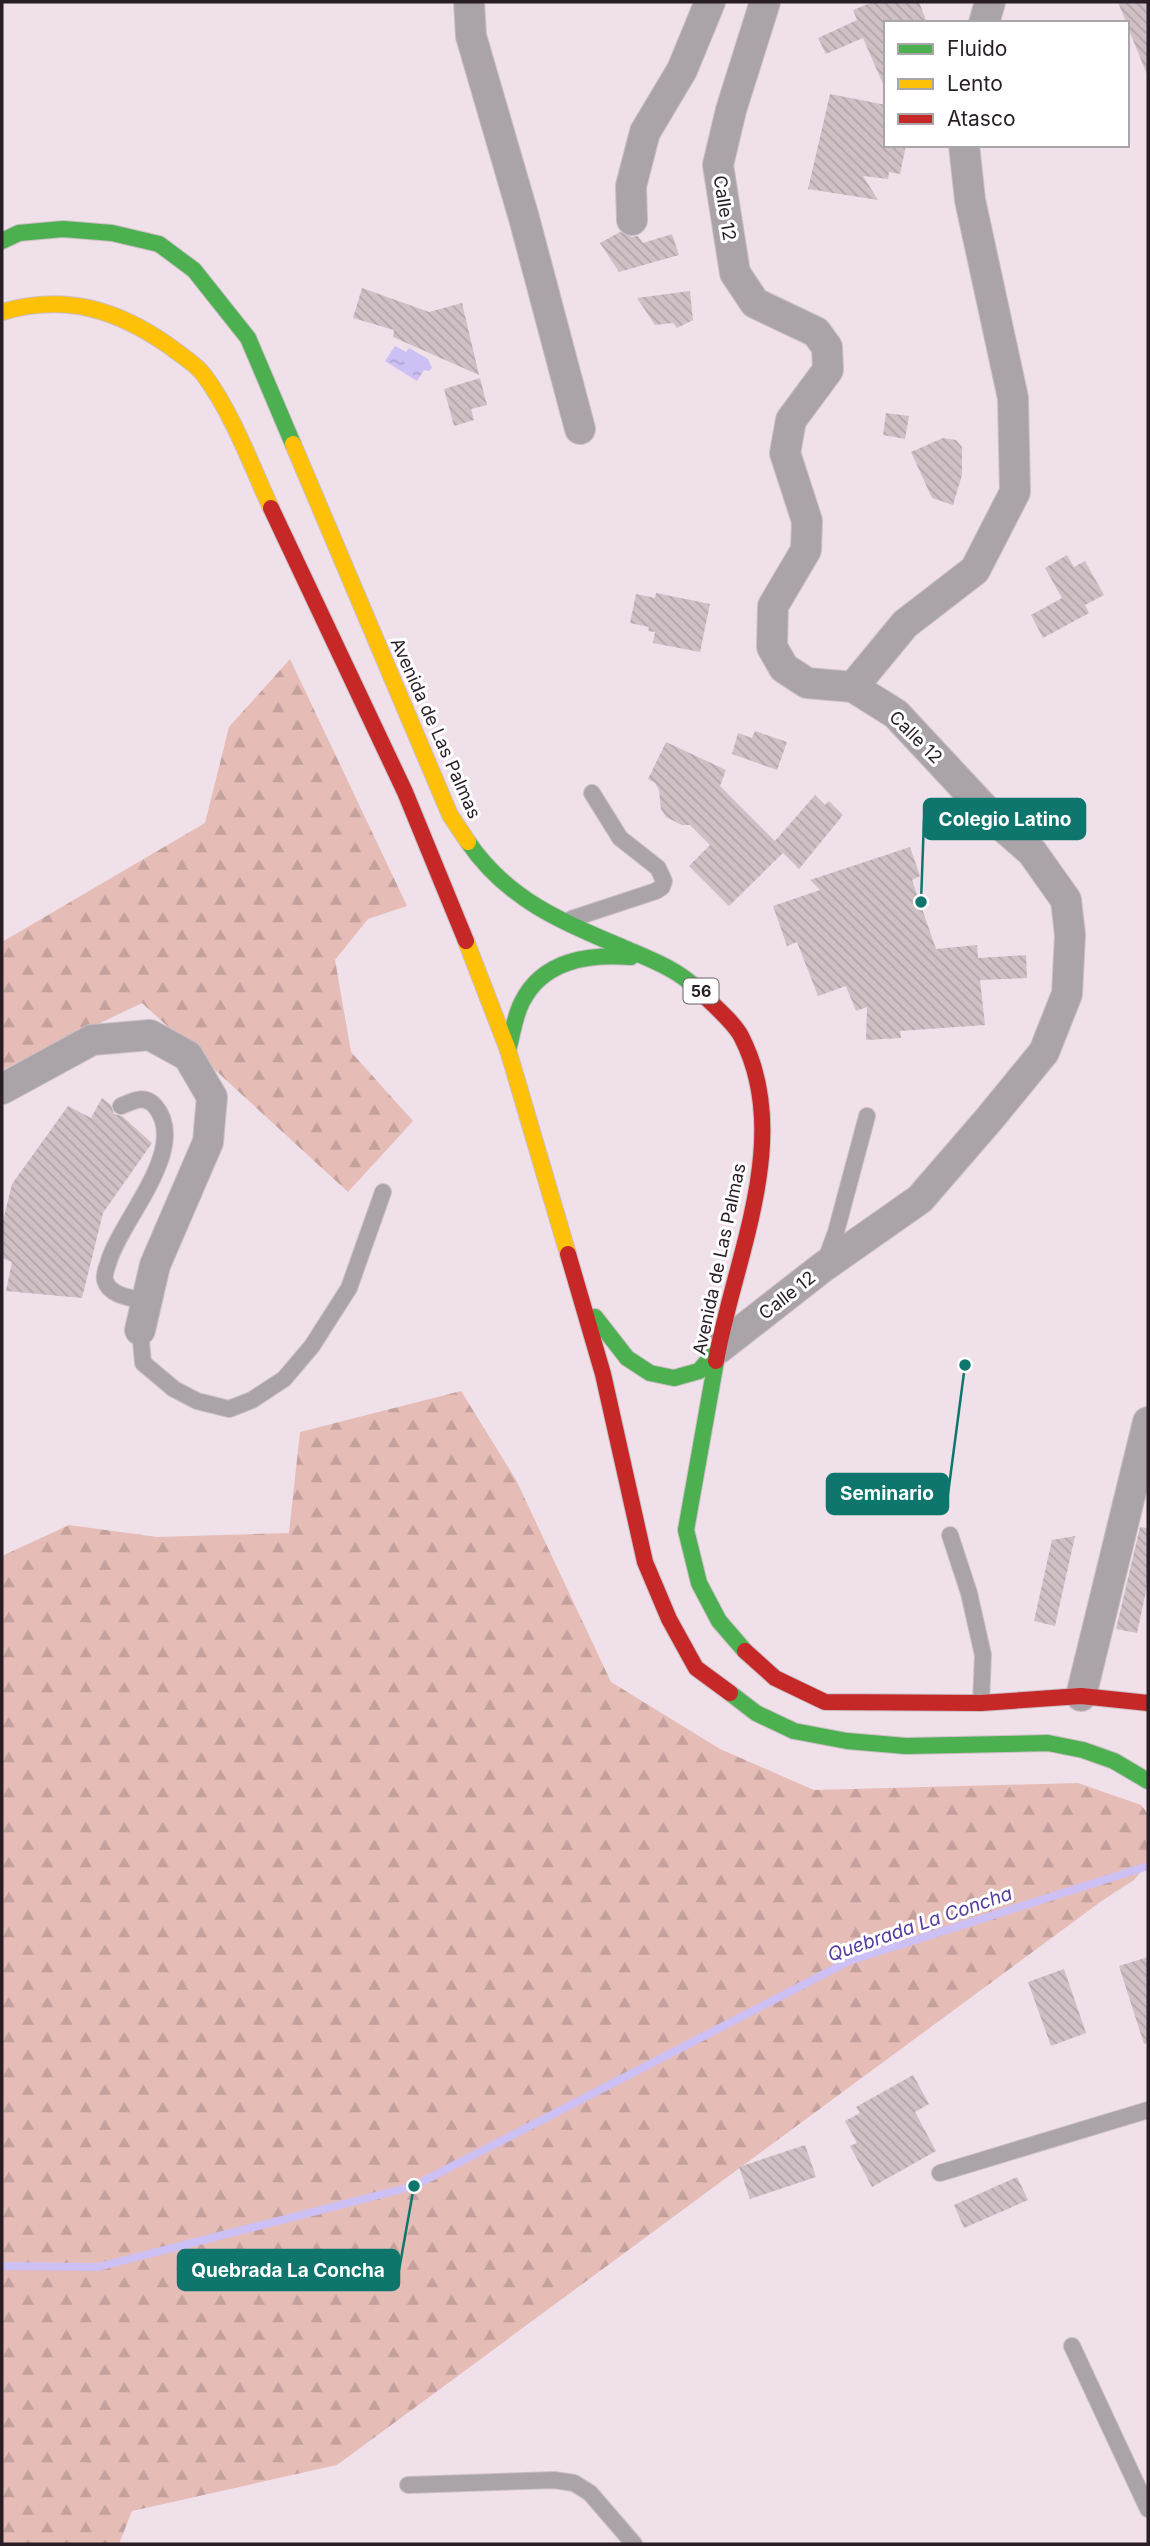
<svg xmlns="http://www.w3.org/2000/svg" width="1150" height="2546" viewBox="0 0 1150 2546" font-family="Inter,sans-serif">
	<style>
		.forest { fill: url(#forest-firs) }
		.water { fill: url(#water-ripples) }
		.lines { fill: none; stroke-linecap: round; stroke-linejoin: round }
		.stream { stroke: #ccc0f4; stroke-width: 8 }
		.building { fill: url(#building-back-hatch) }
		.lane-casing { stroke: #cbbfc6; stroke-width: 18 }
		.street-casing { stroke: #cbbfc6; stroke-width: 32 }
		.fast-casing { stroke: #cbbfc6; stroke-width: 18 }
		.slow-casing { stroke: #cbbfc6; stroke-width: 18 }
		.jam-casing { stroke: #cbbfc6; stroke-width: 18 }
		.lane { stroke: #aaa4a9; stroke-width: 16 }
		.street { stroke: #aaa4a9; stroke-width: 30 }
		.fast { stroke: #4caf50; stroke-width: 16 }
		.slow { stroke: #ffc107; stroke-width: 16 }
		.jam { stroke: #c62828; stroke-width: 16 }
		.labels { text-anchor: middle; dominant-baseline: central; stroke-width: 6; stroke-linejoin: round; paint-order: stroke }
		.shield { fill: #fff; stroke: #696266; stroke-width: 2 }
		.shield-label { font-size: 16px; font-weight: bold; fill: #291e25 }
		.street-label { font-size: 18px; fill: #291e25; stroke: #fff }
		.water-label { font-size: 19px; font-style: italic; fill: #563c9f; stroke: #fff }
		.leader { fill: none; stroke: #0f766e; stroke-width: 2.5 }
		.callout-dot { fill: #0f766e; stroke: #fff; stroke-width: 2.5 }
		.callout { fill: #0f766e; stroke: #0f766e; stroke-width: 2.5 }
		.callout-label { font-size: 19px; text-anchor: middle; font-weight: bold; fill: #fff }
	</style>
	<defs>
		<pattern id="forest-firs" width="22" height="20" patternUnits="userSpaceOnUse" patternTransform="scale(1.75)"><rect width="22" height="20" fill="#e6bcb7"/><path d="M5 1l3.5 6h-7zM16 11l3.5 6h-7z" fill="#c5a19d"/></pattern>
		<pattern id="water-ripples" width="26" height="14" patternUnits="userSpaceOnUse" patternTransform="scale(1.75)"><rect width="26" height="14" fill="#ccc0f4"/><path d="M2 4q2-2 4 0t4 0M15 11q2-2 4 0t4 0" fill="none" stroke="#afa5d1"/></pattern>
		<pattern id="building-back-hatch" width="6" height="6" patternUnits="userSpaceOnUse" patternTransform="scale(1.75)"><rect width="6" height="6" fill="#cec0c5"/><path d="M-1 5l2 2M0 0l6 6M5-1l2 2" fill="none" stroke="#b1a5a9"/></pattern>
	</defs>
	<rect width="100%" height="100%" fill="#f0e0e9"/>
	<g class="forest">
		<path d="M 290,659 L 407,906 L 368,919 L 335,960 L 351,1052 L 413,1121 L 348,1192 L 142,1003 L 2,1070 L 2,942 L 205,823 L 229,727 Z"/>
		<path d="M 461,1391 L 516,1480 L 611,1682 L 720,1749 L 814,1790 L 1078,1783 L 1141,1805 L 1148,1814 L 1148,1863 L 1134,1880 L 1103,1900 L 337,2465 L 132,2511 L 119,2544 L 2,2544 L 2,1556 L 69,1525 L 157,1537 L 289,1533 L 300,1432 Z"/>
	</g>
	<path class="water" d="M 395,346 L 406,352 L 409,348 L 428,359 L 432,368 L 429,371 L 424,370 L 417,381 L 385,361 Z"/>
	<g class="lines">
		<path class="stream" d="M 2,2266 L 98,2267 L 414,2186 L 849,1961 L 1148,1866"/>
	</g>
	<g class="building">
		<path d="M 873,2 L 919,2 L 927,23 L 886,23 L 886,91 L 863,38 L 826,54 L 818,38 L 857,20 L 853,10 Z"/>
		<path d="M 1118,2 L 1148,2 L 1148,75 L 1147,75 Z"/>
		<path d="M 830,94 L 886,105 L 886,145 L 906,145 L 900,174 L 889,172 L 888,179 L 863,176 L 878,200 L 808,189 Z"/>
		<path d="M 620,232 L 632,237 L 638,236 L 643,243 L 672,234 L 679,255 L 619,272 L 600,243 Z"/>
		<path d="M 362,288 L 429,312 L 462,303 L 479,375 L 393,337 L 394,330 L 353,318 Z"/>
		<path d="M 690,291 L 693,320 L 677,328 L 673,323 L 655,325 L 637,298 Z"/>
		<path d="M 480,378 L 487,405 L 471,409 L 474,420 L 454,426 L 444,389 Z"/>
		<path d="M 886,413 L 909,416 L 905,439 L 883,435 Z"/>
		<path d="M 943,438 L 956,440 L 962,447 L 962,475 L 953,505 L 932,498 L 911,452 Z"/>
		<path d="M 1067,555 L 1074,567 L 1085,561 L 1104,595 L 1085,605 L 1089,613 L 1043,638 L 1031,615 L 1062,598 L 1045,568 Z"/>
		<path d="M 656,593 L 710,604 L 700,652 L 653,643 L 655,632 L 648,631 L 649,627 L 630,623 L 636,594 L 655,598 Z"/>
		<path d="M 755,731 L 787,742 L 777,770 L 732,754 L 738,733 L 752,738 Z"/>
		<path d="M 666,742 L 726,770 L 720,786 L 775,841 L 815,795 L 825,805 L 829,801 L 843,815 L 799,869 L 783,853 L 729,906 L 689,866 L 710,845 L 690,825 L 682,825 L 666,817 L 661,809 L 659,790 L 655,783 L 648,779 Z"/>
		<path d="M 910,847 L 920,876 L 912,880 L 936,949 L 977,945 L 978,958 L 1026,955 L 1027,978 L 980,980 L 985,1025 L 900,1031 L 901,1038 L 866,1040 L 867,1007 L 856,1011 L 846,986 L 818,996 L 797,942 L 787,946 L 773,906 L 820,890 L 810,880 Z"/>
		<path d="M 102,1098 L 111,1105 L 114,1114 L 122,1116 L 152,1143 L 103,1213 L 82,1298 L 6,1291 L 12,1262 L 2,1258 L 2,1225 L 12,1184 L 68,1106 L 91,1118 Z"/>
		<path d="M 1140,1527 L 1148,1528 L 1148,1582 L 1137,1633 L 1116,1629 Z"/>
		<path d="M 1075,1536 L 1055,1626 L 1034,1621 L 1052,1540 Z"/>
		<path d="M 1148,1957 L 1148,2043 L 1144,2044 L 1119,1966 Z"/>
		<path d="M 1064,1969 L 1086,2033 L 1051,2046 L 1028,1982 Z"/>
		<path d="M 913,2075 L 929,2104 L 915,2112 L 936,2151 L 872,2187 L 850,2146 L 857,2143 L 845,2121 L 860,2113 L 856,2107 Z"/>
		<path d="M 805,2145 L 816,2177 L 750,2199 L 739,2167 Z"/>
		<path d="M 1017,2177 L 1028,2200 L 964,2228 L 954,2205 Z"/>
	</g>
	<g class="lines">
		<g class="lane-casing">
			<g id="lane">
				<path d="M 571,919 L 656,891 L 662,887 L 664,881 L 658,868 L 620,838 L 592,793"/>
				<path d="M 121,1106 C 133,1101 144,1094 155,1106 C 191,1149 119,1221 108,1264 C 106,1269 104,1275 105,1280 C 109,1296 132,1298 146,1301"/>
				<path d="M 825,1262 L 836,1232 L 867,1116"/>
				<path d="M 140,1330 L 143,1363 L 174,1389 L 197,1401 L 229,1409 L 252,1400 L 284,1379 L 312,1346 L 349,1288 L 383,1192"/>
				<path d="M 950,1535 L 969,1593 L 983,1655 L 981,1703"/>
				<path d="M 940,2173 L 1148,2110"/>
				<path d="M 1072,2346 L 1148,2509"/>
				<path d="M 408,2485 L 554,2480 L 574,2483 L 590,2493 L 634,2544"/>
			</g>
		</g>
		<g class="street-casing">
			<g id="street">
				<path d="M 469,2 L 471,36 L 524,218 L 580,429"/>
				<path d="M 984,23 L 990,2"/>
				<path d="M 632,220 L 631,186 L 645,132 L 682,70 L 710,2"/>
				<path d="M 853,687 L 905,624 L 975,570 L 1015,492 L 1013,398 L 970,200 L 964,145"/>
				<path d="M 2,1089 L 92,1040 L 150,1035 L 188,1056 L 212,1097 L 208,1142 L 155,1265 L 140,1330"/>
				<path d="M 718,1349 L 823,1267 L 920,1199 L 990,1118 L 1044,1052 L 1067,994 L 1070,935 L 1066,900 L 1032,852 L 993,818 L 896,714 L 853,687 L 807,683 L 784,668 L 772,647 L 773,606 L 806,550 L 807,521 L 785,453 L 791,420 L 828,370 L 827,347 L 816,332 L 755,303 L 735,273 L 718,165 L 731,110 L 765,2"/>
				<path d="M 1081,1696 L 1148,1422"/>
			</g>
		</g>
		<g class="fast-casing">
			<g id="fast">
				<path d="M 2,241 L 19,233 L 63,229 L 112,233 L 159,244 L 194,270 L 248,338 L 293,444"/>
				<path d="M 468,842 C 506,898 561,922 622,947 C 647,958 678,969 697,989"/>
				<path d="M 508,1050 C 513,1034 514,1017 522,1002 C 543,960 588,954 631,957"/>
				<path d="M 595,1317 L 627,1358 L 650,1373 L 674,1378 L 699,1371 L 718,1349"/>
				<path d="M 716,1361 L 686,1530 L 699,1583 L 719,1621 L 745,1651"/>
				<path d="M 730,1693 L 756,1713 L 794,1731 L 847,1741 L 906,1746 L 1048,1743 L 1083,1750 L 1114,1761 L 1148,1781"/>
			</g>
		</g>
		<g class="slow-casing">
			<g id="slow">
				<path d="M 2,312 C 66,293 119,310 172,348 C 183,357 196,364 204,375 C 233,414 251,465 271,508"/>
				<path d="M 293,444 L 450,815 L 468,842"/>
				<path d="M 466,941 L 508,1050 L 568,1254"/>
			</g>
		</g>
		<g class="jam-casing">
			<g id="jam">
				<path d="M 271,508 L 405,792 L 466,941"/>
				<path d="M 697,989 C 710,1002 733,1021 741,1036 C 794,1138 734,1258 716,1361"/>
				<path d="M 568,1254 L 603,1374 L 645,1562 L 669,1619 L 696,1668 L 730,1693"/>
				<path d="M 745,1651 L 775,1678 L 825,1702 L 981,1703 L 1081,1696 L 1148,1703"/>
			</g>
		</g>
		<use href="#lane" class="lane"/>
		<use href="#street" class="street"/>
		<use href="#fast" class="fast"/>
		<use href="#slow" class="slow"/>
		<use href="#jam" class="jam"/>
	</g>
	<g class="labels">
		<rect class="shield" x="683.5" y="978.5" width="35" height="25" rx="5"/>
		<g class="shield-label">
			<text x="701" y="991">56</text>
		</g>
		<g class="street-label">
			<text transform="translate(725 208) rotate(81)">Calle 12</text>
			<text transform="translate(436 728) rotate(66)">Avenida de Las Palmas</text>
			<text transform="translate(916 737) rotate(45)">Calle 12</text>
			<text transform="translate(719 1259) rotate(-78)">Avenida de Las Palmas</text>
			<text transform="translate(787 1295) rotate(-38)">Calle 12</text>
		</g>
		<g class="water-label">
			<text transform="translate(920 1924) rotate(-19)">Quebrada La Concha</text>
		</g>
	</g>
	<path class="leader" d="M921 902L924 819M965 1365L948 1494M414 2186L399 2270"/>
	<g class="callout-dot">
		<circle cx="921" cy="902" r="7"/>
		<circle cx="965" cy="1365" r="7"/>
		<circle cx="414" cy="2186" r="7"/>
	</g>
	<g class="callout">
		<rect x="924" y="799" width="161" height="40" rx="7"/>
		<rect x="827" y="1474" width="121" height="40" rx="7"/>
		<rect x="178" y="2250" width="221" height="40" rx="7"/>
	</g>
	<g class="callout-label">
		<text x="1005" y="826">Colegio Latino</text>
		<text x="887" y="1500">Seminario</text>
		<text x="288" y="2277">Quebrada La Concha</text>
	</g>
	<rect width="1150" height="2546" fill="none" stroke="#291e25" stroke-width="7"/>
	<rect x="884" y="21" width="245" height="126" fill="#ffffff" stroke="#a9a5a8" stroke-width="2"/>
	<rect x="898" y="44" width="35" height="10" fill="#4caf50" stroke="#a9a5a8" stroke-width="2"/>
	<text x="947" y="56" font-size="21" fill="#291e25">Fluido</text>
	<rect x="898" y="79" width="35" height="10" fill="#ffc107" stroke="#a9a5a8" stroke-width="2"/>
	<text x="947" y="91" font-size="21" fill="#291e25">Lento</text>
	<rect x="898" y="114" width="35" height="10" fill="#c62828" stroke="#a9a5a8" stroke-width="2"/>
	<text x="947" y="126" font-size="21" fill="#291e25">Atasco</text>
</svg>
